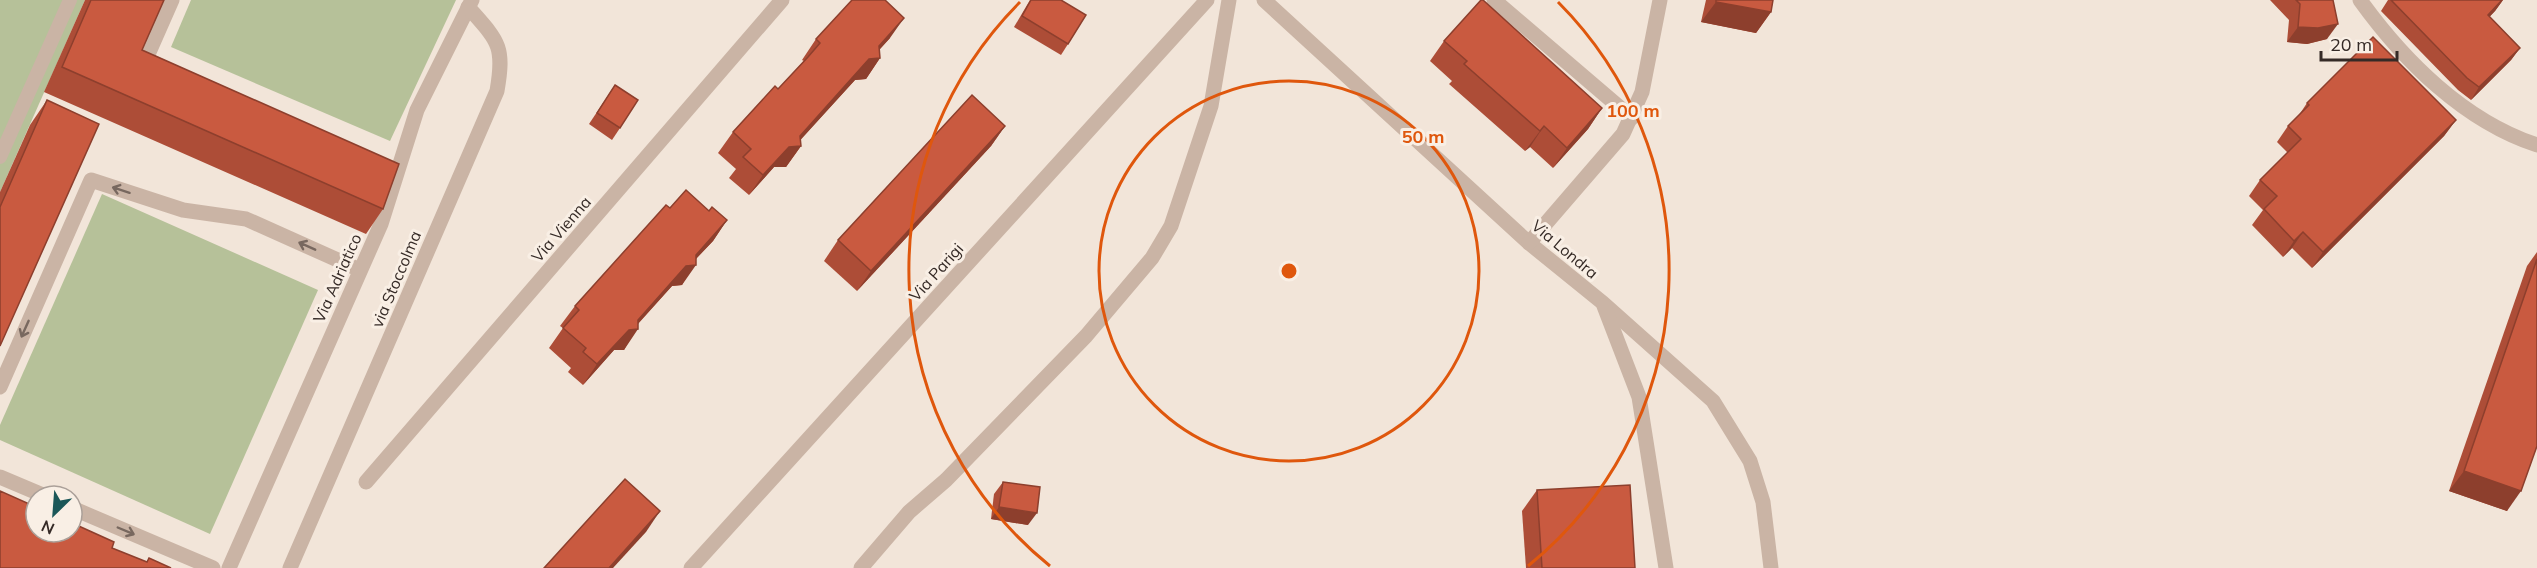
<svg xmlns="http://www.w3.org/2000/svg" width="2537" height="568" viewBox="0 0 2537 568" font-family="Mulish,sans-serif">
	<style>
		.green { fill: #b6c199 }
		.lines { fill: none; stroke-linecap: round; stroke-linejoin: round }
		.service { stroke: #cab4a5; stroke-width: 14 }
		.minor { stroke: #cab4a5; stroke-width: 15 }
		.wall { fill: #ad4d37 }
		.shaded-wall { fill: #8d3f2d }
		.building { fill: #c95a40; stroke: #8d3f2d; stroke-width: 1.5 }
		.oneway { stroke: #78685f }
		.ring { fill: none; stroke: #df570d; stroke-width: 3 }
		.labels { text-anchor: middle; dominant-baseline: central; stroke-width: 6; stroke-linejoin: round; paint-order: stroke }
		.street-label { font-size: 16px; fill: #352a26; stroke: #f9efe5 }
		.centre { fill: #df570d; stroke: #f9efe5; stroke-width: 3 }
		.ring-label { font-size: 18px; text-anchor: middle; font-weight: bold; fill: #df570d; stroke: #f9efe5; stroke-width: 6; stroke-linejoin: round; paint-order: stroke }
	</style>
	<rect width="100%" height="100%" fill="#f2e5d9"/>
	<g class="green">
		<path d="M 0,0 L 85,0 L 0,192 Z"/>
		<path d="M 191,0 L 456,0 L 390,141 L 171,47 Z"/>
		<path d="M 102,194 L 318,290 L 210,534 L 0,440 L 0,425 Z"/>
	</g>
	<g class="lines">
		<path class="service" d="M 0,157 L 70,0"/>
		<g class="minor">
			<path d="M 1264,0 L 1529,243 L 1603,303 L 1713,401 L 1750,461 L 1763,502 L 1771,568"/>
			<path d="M 1494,0 L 1632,118"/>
			<path d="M 2360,0 C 2404,61 2464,121 2537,145"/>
			<path d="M 158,65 L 146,59 L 172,0"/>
			<path d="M 1529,243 L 1623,134 L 1642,92 L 1660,0"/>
			<path d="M 1604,306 L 1639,397 L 1666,568"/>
			<path d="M 0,387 L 91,180 L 183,210 L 246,219 L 360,270"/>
			<path d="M 0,477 L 45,496"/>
			<path d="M 366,482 L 782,0"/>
			<path d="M 72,508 L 213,568"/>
			<path d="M 229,568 L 381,224 L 417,110 L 472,0"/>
			<path d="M 290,568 L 497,91 C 505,45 498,41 468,7"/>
			<path d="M 691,568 L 1207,0"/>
			<path d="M 861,568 L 909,512 L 946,480 L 1086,336 L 1152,258 L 1171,226 L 1211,106 L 1229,0"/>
		</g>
	</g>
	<g class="wall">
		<path d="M 85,0 L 164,0 L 142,50 L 383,209 L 366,234 L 44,92 Z"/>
		<path d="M 1030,0 L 1061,0 L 1068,44 L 1061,55 L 1014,27 Z"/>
		<path d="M 1706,0 L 1773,0 L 1771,12 L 1756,33 L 1701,22 Z"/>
		<path d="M 2270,0 L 2333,0 L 2327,39 L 2307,44 L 2287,42 L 2289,20 Z"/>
		<path d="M 2388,0 L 2503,0 L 2495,11 L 2489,17 L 2520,48 L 2511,60 L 2471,100 L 2458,90 L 2381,11 Z"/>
		<path d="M 890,38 L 879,50 L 880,58 L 866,79 L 855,80 L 800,140 L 801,146 L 786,167 L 774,167 L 749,195 L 729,178 L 736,169 L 718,153 L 733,132 L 778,89 L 804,61 L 802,60 L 816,39 Z"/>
		<path d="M 1444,41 L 1602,108 L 1588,129 L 1553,168 L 1530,147 L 1525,151 L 1449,84 L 1452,81 L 1430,61 Z"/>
		<path d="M 615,85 L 620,128 L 612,140 L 589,124 Z"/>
		<path d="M 47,100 L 0,346 L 0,192 L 30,125 Z"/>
		<path d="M 2307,103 L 2456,120 L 2444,136 L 2312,268 L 2292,248 L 2283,257 L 2252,225 L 2263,210 L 2249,196 L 2260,180 L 2288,153 L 2277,142 L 2288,126 L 2297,118 Z"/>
		<path d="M 1005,126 L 991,146 L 857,291 L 824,261 L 838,240 Z"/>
		<path d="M 670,208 L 709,211 L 727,220 L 713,241 L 696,259 L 682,285 L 672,286 L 638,324 L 624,350 L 614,350 L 583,385 L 568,372 L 571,368 L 549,348 L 563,328 L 560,326 L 575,306 Z"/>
		<path d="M 2537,252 L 2537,446 L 2507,511 L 2449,491 L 2527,266 Z"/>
		<path d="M 1003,482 L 1028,525 L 991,519 L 994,494 Z"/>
		<path d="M 1537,490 L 1635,568 L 1526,568 L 1522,511 Z"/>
	</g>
	<g class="shaded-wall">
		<path d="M 2503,0 L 2495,11 L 2479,28 L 2488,15 Z"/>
		<path d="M 1716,2 L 1771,12 L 1756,33 L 1701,22 Z"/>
		<path d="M 904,18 L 890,38 L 871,59 L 880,58 L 866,79 L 855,80 L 795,146 L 801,146 L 786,167 L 774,167 L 749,195 L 763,175 L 789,147 L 800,136 Z"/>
		<path d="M 2338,24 L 2327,39 L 2307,44 L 2287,42 L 2298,27 Z"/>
		<path d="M 2520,48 L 2511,60 L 2471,100 L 2479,87 Z"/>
		<path d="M 1602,108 L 1588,129 L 1553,168 L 1567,148 Z"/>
		<path d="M 2456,120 L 2444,136 L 2312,268 L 2323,252 Z"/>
		<path d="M 1005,126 L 991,146 L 857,291 L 871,271 Z"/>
		<path d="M 1544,126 L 1530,147 L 1525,151 L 1540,131 Z"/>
		<path d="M 727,220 L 713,241 L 690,265 L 696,265 L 682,285 L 672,286 L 633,329 L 638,329 L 624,350 L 614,350 L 583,385 L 597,364 Z"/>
		<path d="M 2303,232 L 2292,248 L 2283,257 L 2294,241 Z"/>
		<path d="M 2464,471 L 2521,491 L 2507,511 L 2449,491 Z"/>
		<path d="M 999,507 L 1037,513 L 1028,525 L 991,519 Z"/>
		<path d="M 660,511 L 646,532 L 613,568 L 609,568 Z"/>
	</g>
	<g class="building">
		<path d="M 91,0 L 164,0 L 142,50 L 399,164 L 383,209 L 62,67 Z"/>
		<path d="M 852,0 L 885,0 L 904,18 L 879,46 L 880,58 L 869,59 L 800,136 L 801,146 L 789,147 L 763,175 L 743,157 L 751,149 L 733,132 L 775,86 L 778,89 L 808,57 L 820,43 L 816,39 Z"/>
		<path d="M 1031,0 L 1061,0 L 1086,15 L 1068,44 L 1022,16 Z"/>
		<path d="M 1481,0 L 1483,0 L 1602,108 L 1567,148 L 1544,126 L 1540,131 L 1464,64 L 1467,61 L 1444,41 Z"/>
		<path d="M 1716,0 L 1773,0 L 1771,12 L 1716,2 Z"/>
		<path d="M 2296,0 L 2333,0 L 2338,24 L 2318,28 L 2298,27 L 2300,4 Z"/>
		<path d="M 2391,0 L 2502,0 L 2488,15 L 2520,48 L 2479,87 L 2467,78 Z"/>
		<path d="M 2373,37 L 2456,120 L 2323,252 L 2303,232 L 2294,241 L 2264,209 L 2277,196 L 2260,180 L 2301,139 L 2288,126 L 2309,105 L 2307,103 Z"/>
		<path d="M 615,85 L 638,100 L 620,128 L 597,113 Z"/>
		<path d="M 972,95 L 1005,126 L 871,271 L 838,240 Z"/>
		<path d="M 47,100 L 99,124 L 0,346 L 0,207 Z"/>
		<path d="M 686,190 L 709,211 L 712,207 L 727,220 L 696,255 L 696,265 L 686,266 L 638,320 L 638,329 L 629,330 L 597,364 L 583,352 L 586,348 L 563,328 L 579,310 L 575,306 L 666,205 L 670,208 Z"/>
		<path d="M 2537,259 L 2537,446 L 2521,491 L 2464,471 Z"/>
		<path d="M 625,479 L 660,511 L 609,568 L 544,568 Z"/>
		<path d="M 1003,482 L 1040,487 L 1037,513 L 999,507 Z"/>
		<path d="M 1630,485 L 1635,568 L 1542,568 L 1537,490 Z"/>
		<path d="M 0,491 L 36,507 L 36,532 L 72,532 L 72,523 L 114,542 L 112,548 L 147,562 L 149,558 L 171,568 L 0,568 Z"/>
	</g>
	<defs><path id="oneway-shaft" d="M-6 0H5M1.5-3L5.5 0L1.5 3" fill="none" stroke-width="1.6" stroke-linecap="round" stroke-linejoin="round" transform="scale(1.5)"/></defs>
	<g class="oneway">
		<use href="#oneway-shaft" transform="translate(121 190) rotate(-162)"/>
		<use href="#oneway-shaft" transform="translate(307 246) rotate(-156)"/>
		<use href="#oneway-shaft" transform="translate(25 329) rotate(114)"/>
		<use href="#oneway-shaft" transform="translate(126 531) rotate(23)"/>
	</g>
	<g class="ring">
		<circle cx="1289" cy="271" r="190"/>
		<path d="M1050 566A380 380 0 0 1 1020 2M1558 2A380 380 0 0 1 1528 566"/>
	</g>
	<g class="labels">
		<g class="street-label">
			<text transform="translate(561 229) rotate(-49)">Via Vienna</text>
			<text transform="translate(1565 249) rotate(40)">Via Londra</text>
			<text transform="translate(936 272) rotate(-48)">Via Parigi</text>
			<text transform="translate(337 278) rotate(-66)">Via Adriatico</text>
			<text transform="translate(396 279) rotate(-67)">via Stoccolma</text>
		</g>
	</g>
	<circle cx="1289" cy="271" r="9" class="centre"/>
	<g class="ring-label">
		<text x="1633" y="117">100 m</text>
		<text x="1423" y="143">50 m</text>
	</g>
	<g transform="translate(54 514) rotate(205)"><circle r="28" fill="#f9efe5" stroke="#aba099" stroke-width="1.5"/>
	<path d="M0-4.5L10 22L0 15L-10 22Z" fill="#1b5758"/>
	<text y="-9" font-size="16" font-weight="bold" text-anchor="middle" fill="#352a26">N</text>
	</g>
	<path d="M2321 51v9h76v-9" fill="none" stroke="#352a26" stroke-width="3"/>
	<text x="2330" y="51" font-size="18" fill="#352a26" stroke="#f9efe5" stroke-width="4.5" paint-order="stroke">20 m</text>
</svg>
